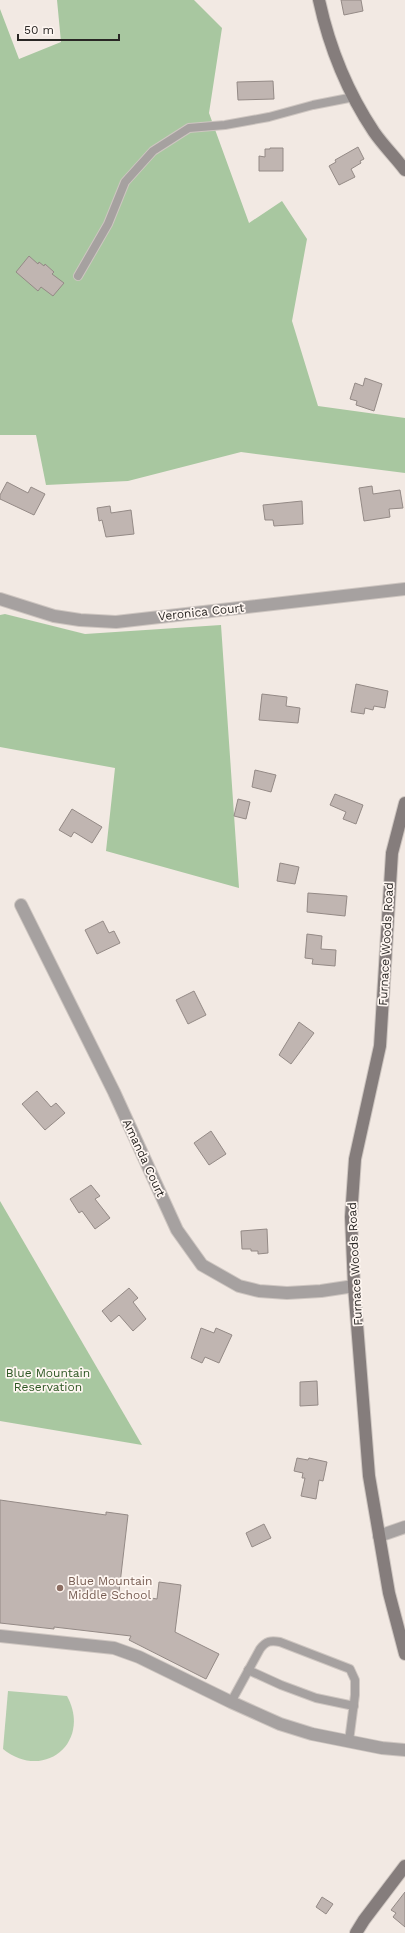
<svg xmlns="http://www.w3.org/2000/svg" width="405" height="1933" viewBox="0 0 405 1933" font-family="'Work Sans',sans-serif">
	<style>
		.green { fill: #b4cead }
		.forest { fill: #a8c7a0 }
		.building { fill: #c0b5b1; stroke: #948a86 }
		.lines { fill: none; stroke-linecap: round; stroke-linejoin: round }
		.lane-casing { stroke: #cec6c1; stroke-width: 10 }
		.street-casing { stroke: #cec6c1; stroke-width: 14 }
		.secondary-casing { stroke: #cec6c1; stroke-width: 14 }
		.lane { stroke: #a6a1a0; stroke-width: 8 }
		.street { stroke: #a6a1a0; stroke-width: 12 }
		.secondary { stroke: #857d7c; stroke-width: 12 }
		.education-dot { fill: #8d6e63; stroke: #fef6f1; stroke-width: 1.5 }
		.labels { text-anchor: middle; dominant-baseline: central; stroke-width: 3.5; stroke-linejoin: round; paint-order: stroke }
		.street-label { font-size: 12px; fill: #292624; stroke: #fef6f1 }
		.park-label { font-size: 12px; fill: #2c5622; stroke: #fef6f1 }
		.education-label { font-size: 12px; fill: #785e54; stroke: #fef6f1; text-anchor: start }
	</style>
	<rect width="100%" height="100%" fill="#f2e9e3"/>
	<path class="green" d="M 8,1691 L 67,1696 C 92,1742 44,1782 3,1749 Z"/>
	<g class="forest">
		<path d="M 57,0 L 194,0 L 222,28 L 209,113 L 249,223 L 282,201 L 307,239 L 292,321 L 318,406 L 405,418 L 405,473 L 241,452 L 128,481 L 46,485 L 36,435 L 0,435 L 0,9 L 19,59 L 61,42 Z"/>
		<path d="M 5,614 L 85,634 L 221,625 L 239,888 L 106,851 L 115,768 L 0,747 L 0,615 Z"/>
		<path d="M 0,1201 L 142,1445 L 0,1421 Z"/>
	</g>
	<g class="building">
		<path d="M 341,0 L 361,0 L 363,11 L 344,15 Z"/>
		<path d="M 273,81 L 274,99 L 238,100 L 237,82 Z"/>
		<path d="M 358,147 L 364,159 L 360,161 L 361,163 L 351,169 L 355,177 L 339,185 L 329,166 L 336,162 L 335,160 Z"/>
		<path d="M 270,148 L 283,148 L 283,171 L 259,171 L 259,156 L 265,157 L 265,149 L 270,149 Z"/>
		<path d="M 29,256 L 38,264 L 39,262 L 44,266 L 45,264 L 54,272 L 52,274 L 64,283 L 53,296 L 41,287 L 38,291 L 16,272 Z"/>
		<path d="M 365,378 L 382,384 L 374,411 L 356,405 L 357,401 L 350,399 L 355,383 L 363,386 Z"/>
		<path d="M 7,482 L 28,493 L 31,487 L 45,494 L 34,515 L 0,499 L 0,495 Z"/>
		<path d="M 372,486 L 373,494 L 400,490 L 403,508 L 389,509 L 390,517 L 364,521 L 359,488 Z"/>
		<path d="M 302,501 L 303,524 L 274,526 L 273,520 L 265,520 L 263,505 Z"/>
		<path d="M 110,506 L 111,513 L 131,510 L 134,534 L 106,537 L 102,520 L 99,521 L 97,508 Z"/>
		<path d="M 356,684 L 388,691 L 385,708 L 374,706 L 373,710 L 365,708 L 364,714 L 351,712 Z"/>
		<path d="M 262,694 L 287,697 L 286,706 L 300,708 L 298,723 L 259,720 Z"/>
		<path d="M 255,770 L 276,775 L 271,792 L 252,787 Z"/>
		<path d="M 335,794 L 363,805 L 356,824 L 343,819 L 346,812 L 330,805 Z"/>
		<path d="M 238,799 L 250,802 L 246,819 L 234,816 Z"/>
		<path d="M 72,809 L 102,827 L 92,843 L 74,832 L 71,837 L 59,830 Z"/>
		<path d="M 280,863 L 299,867 L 295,884 L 277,881 Z"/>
		<path d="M 308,893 L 347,896 L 345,916 L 307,912 Z"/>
		<path d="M 103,921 L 109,933 L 114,931 L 120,943 L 97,954 L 85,930 Z"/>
		<path d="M 307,934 L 322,936 L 321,949 L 336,950 L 335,966 L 312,964 L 313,959 L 305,958 Z"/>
		<path d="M 194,991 L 206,1015 L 188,1024 L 176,1000 Z"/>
		<path d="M 299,1022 L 314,1033 L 291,1064 L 279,1055 Z"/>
		<path d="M 37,1091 L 51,1107 L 56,1103 L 65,1113 L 45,1130 L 22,1104 Z"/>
		<path d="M 211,1131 L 226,1154 L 209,1165 L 194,1143 Z"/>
		<path d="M 91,1185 L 100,1196 L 95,1199 L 110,1218 L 95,1229 L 82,1211 L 79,1213 L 70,1199 Z"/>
		<path d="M 267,1229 L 268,1253 L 258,1254 L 258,1251 L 251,1251 L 251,1249 L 242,1249 L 241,1231 Z"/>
		<path d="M 129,1288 L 138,1298 L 133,1302 L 146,1319 L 133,1331 L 119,1315 L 111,1322 L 102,1311 Z"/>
		<path d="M 201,1328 L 214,1333 L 216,1328 L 232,1335 L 219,1363 L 205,1357 L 202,1363 L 191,1358 Z"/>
		<path d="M 317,1381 L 318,1405 L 300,1406 L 300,1382 Z"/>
		<path d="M 297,1458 L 308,1460 L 309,1458 L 327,1462 L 323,1481 L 319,1480 L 316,1499 L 301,1496 L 305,1478 L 302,1478 L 303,1473 L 294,1471 Z"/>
		<path d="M 0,1500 L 106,1515 L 106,1512 L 128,1515 L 119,1592 L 157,1599 L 159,1582 L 181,1585 L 175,1632 L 219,1654 L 206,1679 L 129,1640 L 131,1636 L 54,1627 L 54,1629 L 0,1623 Z"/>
		<path d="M 264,1524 L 271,1538 L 252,1547 L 246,1533 Z"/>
		<path d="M 405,1892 L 405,1927 L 393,1917 L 396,1913 L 391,1910 Z"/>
		<path d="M 322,1897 L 333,1904 L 326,1914 L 316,1907 Z"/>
	</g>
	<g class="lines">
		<g class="lane-casing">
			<g id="lane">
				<path d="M 78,276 L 108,224 L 125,182 L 153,151 L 189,128 L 225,125 L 269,117 L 313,105 L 354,97"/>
				<path d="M 248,1670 L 281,1685 L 316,1698 L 354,1706"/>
				<path d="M 231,1702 L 260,1649 C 266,1641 271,1640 280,1642 L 350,1669 L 355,1680 L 355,1695 L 349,1741"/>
			</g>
		</g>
		<g class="street-casing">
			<g id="street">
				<path d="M 0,599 L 54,616 L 80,620 L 116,622 L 405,589"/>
				<path d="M 21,905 L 114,1092 L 177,1230 L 202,1265 L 239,1286 L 259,1291 L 287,1293 L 321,1291 L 354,1286"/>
				<path d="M 379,1536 L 405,1527"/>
				<path d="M 0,1636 L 114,1648 L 139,1657 L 231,1702 L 280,1724 L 312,1734 L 382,1748 L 405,1750"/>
			</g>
		</g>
		<g class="secondary-casing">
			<g id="secondary">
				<path d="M 319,0 C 329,46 348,93 374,132 C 383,145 395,157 405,170"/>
				<path d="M 405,803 L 392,853 L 380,1046 L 355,1159 L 351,1217 L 354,1286 L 369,1476 L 389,1593 L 405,1654"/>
				<path d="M 356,1933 L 364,1920 L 405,1866"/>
			</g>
		</g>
		<use href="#lane" class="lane"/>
		<use href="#street" class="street"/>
		<use href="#secondary" class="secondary"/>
	</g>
	<circle class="education-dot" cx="60" cy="1588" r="4"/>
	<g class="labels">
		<g class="street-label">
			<text transform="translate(201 612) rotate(-6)">Veronica Court</text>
			<text transform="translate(386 944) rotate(-87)">Furnace Woods Road</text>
			<text transform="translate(144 1158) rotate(65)">Amanda Court</text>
			<text transform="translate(355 1264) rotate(-93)">Furnace Woods Road</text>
		</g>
		<g class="park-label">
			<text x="48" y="1373">Blue Mountain<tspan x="48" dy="14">Reservation</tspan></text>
		</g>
		<g class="education-label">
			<text x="68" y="1581">Blue Mountain<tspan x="68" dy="14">Middle School</tspan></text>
		</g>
	</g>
	<path d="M18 34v6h101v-6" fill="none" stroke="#292624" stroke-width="2"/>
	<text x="24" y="34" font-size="12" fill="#292624" stroke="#fef6f1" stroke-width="3" paint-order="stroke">50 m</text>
</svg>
